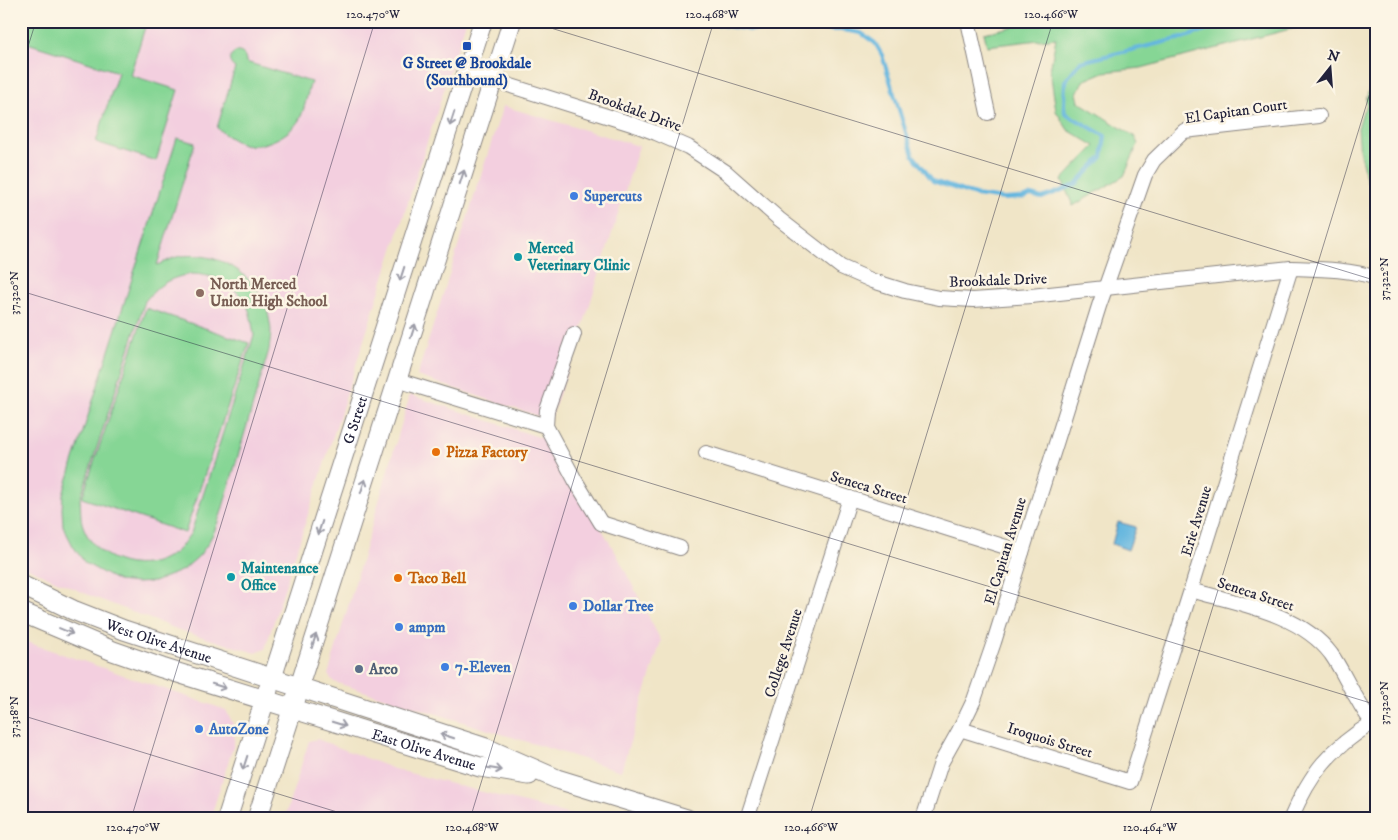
<svg xmlns="http://www.w3.org/2000/svg" width="1398" height="840" font-family="'IM FELL DW Pica',serif">
<rect width="100%" height="100%" fill="#fcf5e5"/>
<filter id="ink" filterUnits="userSpaceOnUse"><feTurbulence type="fractalNoise" baseFrequency=".02" numOctaves="2"/><feDisplacementMap in="SourceGraphic" scale="10" xChannelSelector="R" yChannelSelector="G"/><feConvolveMatrix kernelMatrix="1 2 1 2 8 2 1 2 1" color-interpolation-filters="sRGB"/></filter>
<filter id="wash" filterUnits="userSpaceOnUse"><feTurbulence type="fractalNoise" baseFrequency=".0096" numOctaves="4" result="noise"/><feDisplacementMap in="SourceGraphic" scale="20" xChannelSelector="R" yChannelSelector="G"/><feGaussianBlur stdDeviation="1.12" result="paint"/><feColorMatrix in="noise" values="0 0 0 0 0 0 0 0 0 0 0 0 0 0 0 0 0 1.4 0 .05"/><feComposite in="paint" operator="in"/></filter>
<g filter="url(#wash)">
<rect width="100%" height="100%" fill="#f0e5c7"/>
<g fill="#f3cfdf">
<path d="M 21,21 L 466,21 L 265,649 L 256,653 L 179,630 L 91,596 L 21,565 Z"/>
<path d="M 503,106 L 639,146 L 585,320 L 550,420 L 417,376 Z"/>
<path d="M 410,395 L 548,440 L 616,553 L 661,641 L 621,771 L 334,682 L 328,675 Z"/>
<path d="M 21,640 L 226,710 L 235,728 L 234,744 L 210,819 L 21,819 Z"/>
<path d="M 317,739 L 394,769 L 587,819 L 284,819 L 309,741 Z"/>
</g>
<g fill="#86d695" stroke="#547c68" fill-rule="evenodd">
<path d="M 21,21 L 147,21 L 130,75 L 178,90 L 156,161 L 96,142 L 118,72 L 21,41 Z"/>
<path d="M 1038,21 L 1321,21 L 1141,68 L 1104,72 L 1083,81 L 1077,93 L 1079,102 L 1134,136 L 1138,144 L 1124,176 L 1073,206 L 1062,180 L 1095,146 L 1068,130 L 1056,111 L 1050,70 L 1056,38 L 987,46 L 984,33 Z"/>
<path d="M 1340,21 L 1377,21 L 1377,43 C 1376,40 1376,37 1375,35 C 1369,24 1350,23 1340,21 Z"/>
<path d="M 235,52 C 242,51 246,55 246,62 L 311,82 C 307,93 305,110 299,120 C 290,135 266,147 248,145 C 236,143 225,135 217,128 L 235,68 C 229,64 227,57 235,52 Z"/>
<path d="M 1377,61 L 1377,191 L 1367,181 L 1360,154 L 1358,128 L 1363,111 L 1366,107 L 1367,103 L 1366,100 Z"/>
<path d="M 177,138 L 195,143 L 157,265 C 165,262 173,257 182,256 C 224,251 264,280 270,323 C 272,332 270,341 269,350 L 221,514 L 214,532 L 207,545 L 199,556 L 183,570 L 154,582 L 136,583 L 118,581 L 85,563 L 73,546 L 63,526 L 62,509 L 63,494 ZM 189,274 C 213,274 233,282 246,304 C 251,312 252,325 254,335 L 191,533 C 186,539 182,546 177,551 C 174,554 170,556 167,557 C 137,575 94,559 83,526 C 80,518 81,507 80,499 L 145,301 C 161,283 166,280 189,274 Z"/>
<path d="M 146,308 L 249,343 L 185,533 L 82,498 Z"/>
</g>
<path fill="#64b6df" stroke="#436c8d" d="M 1118,522 L 1136,527 L 1128,550 L 1112,544 Z"/>
<g fill="none" stroke-linecap="round" stroke-linejoin="round">
<path stroke="#64b6df" stroke-width="4" d="M 698,21 L 751,30 L 843,30 L 861,33 L 875,43 L 882,55 L 913,155 L 933,181 L 975,195 L 1004,199 L 1022,198 L 1031,195 L 1042,198 L 1075,185 L 1102,157 L 1105,136 L 1065,113 L 1064,105 L 1065,81 L 1080,62 L 1182,38 L 1237,21"/>
</g>
</g>
<g filter="url(#ink)">
<g fill="none" stroke-linecap="round" stroke-linejoin="round">
<defs>
<g id="minor">
<path d="M 968,21 L 988,113"/>
<path d="M 467,72 L 635,125 L 656,133 L 688,147 L 726,172 L 779,219 L 841,267 L 873,281 L 905,291 L 939,298 L 973,300 L 1031,296 L 1291,268 C 1321,269 1348,269 1377,278"/>
<path d="M 574,334 L 547,410 L 546,426 L 575,480 L 601,523 L 680,548"/>
<path d="M 397,380 L 546,426"/>
<path d="M 706,453 L 1022,552"/>
<path d="M 1191,590 C 1239,604 1300,613 1331,654 C 1341,668 1347,683 1356,697 C 1362,708 1369,719 1377,729"/>
<path d="M 960,729 L 1130,782 L 1191,590 L 1291,268"/>
<path d="M 1291,818 C 1311,772 1329,750 1372,723"/>
<path d="M 747,819 L 850,498"/>
<path d="M 923,819 L 941,763 L 960,729 L 974,700 L 994,642 L 1099,306 L 1145,175 L 1154,160 L 1184,131 L 1319,116"/>
</g>
<g id="tertiary">
<path id="s1" d="M 272,679 L 483,21"/>
<path d="M 299,687 L 512,21"/>
</g>
<g id="secondary">
<path id="s2" d="M 21,585 L 73,610 L 124,630 L 486,748 L 557,779 L 687,819"/>
<path id="s3" d="M 21,612 L 113,651 L 162,668 L 480,767 L 529,775"/>
<path d="M 227,819 L 268,690"/>
<path d="M 257,819 L 296,698"/>
</g>
</defs>
<use href="#minor" stroke="#898481" stroke-width="16"/>
<use href="#tertiary" stroke="#898481" stroke-width="20"/>
<use href="#secondary" stroke="#898481" stroke-width="21"/>
<use href="#minor" stroke="#fff" stroke-width="14"/>
<use href="#tertiary" stroke="#fff" stroke-width="18"/>
<use href="#secondary" stroke="#fff" stroke-width="19"/>
</g>
<defs><path id="oneway-shaft" d="M-6 0H5M1.5-3L5.5 0L1.5 3" fill="none" stroke-width="1.6" stroke-linecap="round" stroke-linejoin="round" transform="scale(1.25)"/></defs>
<g stroke="#9c9ca7">
<use href="#oneway-shaft" transform="translate(452 119) rotate(108)"/>
<use href="#oneway-shaft" transform="translate(462 177) rotate(-72)"/>
<use href="#oneway-shaft" transform="translate(402 274) rotate(108)"/>
<use href="#oneway-shaft" transform="translate(413 331) rotate(-72)"/>
<use href="#oneway-shaft" transform="translate(363 486) rotate(-72)"/>
<use href="#oneway-shaft" transform="translate(320 528) rotate(108)"/>
<use href="#oneway-shaft" transform="translate(66 631) rotate(23)"/>
<use href="#oneway-shaft" transform="translate(314 641) rotate(-72)"/>
<use href="#oneway-shaft" transform="translate(219 686) rotate(17)"/>
<use href="#oneway-shaft" transform="translate(339 724) rotate(17)"/>
<use href="#oneway-shaft" transform="translate(447 736) rotate(-162)"/>
<use href="#oneway-shaft" transform="translate(245 763) rotate(108)"/>
<use href="#oneway-shaft" transform="translate(495 769) rotate(9)"/>
</g>
</g>
<path fill="none" stroke="#22223b" stroke-width="1" stroke-opacity="0.45" d="M 528,21 L 1377,281M 21,69 L 36,21M 21,291 L 1377,705M 21,715 L 360,819M 131,819 L 375,21M 470,819 L 714,21M 809,819 L 1053,21M 1148,819 L 1377,70"/>
<rect fill="#1a4fb4" stroke="#fcf5e5" stroke-width="2" x="462" y="41" width="10" height="10" rx="2.5"/>
<g fill="#3f7fe0" stroke="#fcf5e5" stroke-width="2">
<circle cx="574" cy="196" r="5"/>
<circle cx="573" cy="606" r="5"/>
<circle cx="399" cy="627" r="5"/>
<circle cx="445" cy="667" r="5"/>
<circle cx="199" cy="729" r="5"/>
</g>
<g fill="#0f9aa8" stroke="#fcf5e5" stroke-width="2">
<circle cx="518" cy="257" r="5"/>
<circle cx="231" cy="577" r="5"/>
</g>
<circle fill="#8d6e63" stroke="#fcf5e5" stroke-width="2" cx="200" cy="293" r="5"/>
<g fill="#e8710a" stroke="#fcf5e5" stroke-width="2">
<circle cx="436" cy="452" r="5"/>
<circle cx="398" cy="578" r="5"/>
</g>
<circle fill="#5c6f8a" stroke="#fcf5e5" stroke-width="2" cx="359" cy="669" r="5"/>
<g text-anchor="middle" stroke-width="5" stroke-linejoin="round" paint-order="stroke">
<g font-size="15" font-weight="bold" fill="#164399" stroke="#fcf5e5">
<text x="467" y="68">G Street @ Brookdale<tspan x="467" dy="17">(Southbound)</tspan></text>
</g>
<g font-size="15" fill="#22223b" stroke="#fcf5e5">
<text transform="translate(635 110) rotate(20)" y="5">Brookdale Drive</text>
<text transform="translate(1236 111) rotate(-8)" y="5">El Capitan Court</text>
<text transform="translate(998 280) rotate(-2)" y="5">Brookdale Drive</text>
<text dy="5" stroke="none"><textPath href="#s1" startOffset="272">G Street</textPath></text>
<text transform="translate(869 487) rotate(17)" y="5">Seneca Street</text>
<text transform="translate(1196 521) rotate(-73)" y="5">Erie Avenue</text>
<text transform="translate(1005 551) rotate(-73)" y="5">El Capitan Avenue</text>
<text transform="translate(1256 594) rotate(18)" y="5">Seneca Street</text>
<text dy="5" stroke="none"><textPath href="#s2" startOffset="149">West Olive Avenue</textPath></text>
<text transform="translate(783 653) rotate(-72)" y="5">College Avenue</text>
<text transform="translate(1050 740) rotate(17)" y="5">Iroquois Street</text>
<text dy="5" stroke="none"><textPath href="#s3" startOffset="426">East Olive Avenue</textPath></text>
</g>
<g font-size="15" font-weight="bold" fill="#366cbe" stroke="#fcf5e5" text-anchor="start">
<text x="584" y="201">Supercuts</text>
<text x="583" y="611">Dollar Tree</text>
<text x="409" y="632">ampm</text>
<text x="455" y="672">7-Eleven</text>
<text x="209" y="734">AutoZone</text>
</g>
<g font-size="15" font-weight="bold" fill="#0d838f" stroke="#fcf5e5" text-anchor="start">
<text x="528" y="253">Merced<tspan x="528" dy="17">Veterinary Clinic</tspan></text>
<text x="241" y="573">Maintenance<tspan x="241" dy="17">Office</tspan></text>
</g>
<g font-size="15" font-weight="bold" fill="#785e54" stroke="#fcf5e5" text-anchor="start">
<text x="210" y="289">North Merced<tspan x="210" dy="17">Union High School</tspan></text>
</g>
<g font-size="15" font-weight="bold" fill="#c56008" stroke="#fcf5e5" text-anchor="start">
<text x="446" y="457">Pizza Factory</text>
<text x="408" y="583">Taco Bell</text>
</g>
<g font-size="15" font-weight="bold" fill="#4e5e75" stroke="#fcf5e5" text-anchor="start">
<text x="369" y="674">Arco</text>
</g>
</g>
<rect width="1398" height="840" fill="none" stroke="#fcf5e5" stroke-width="55"/>
<g transform="translate(1330 68) rotate(17)" stroke="#fcf5e5" stroke-width="4" paint-order="stroke">
<path d="M0-4L9 19L0 12L-9 19Z" fill="#22223b"/>
<text y="-8" font-size="14" font-weight="bold" text-anchor="middle" fill="#22223b">N</text>
</g>
<rect x="28" y="28" width="1342" height="784" fill="none" stroke="#22223b" stroke-width="2"/>
<g font-size="12" text-anchor="middle" fill="#22223b">
<text x="373" y="18">120.470°W</text>
<text x="712" y="18">120.468°W</text>
<text x="1051" y="18">120.466°W</text>
<text transform="translate(1384 279) rotate(-90)" y="4">37.322°N</text>
<text transform="translate(14 293) rotate(-90)" y="4">37.320°N</text>
<text transform="translate(1384 703) rotate(-90)" y="4">37.320°N</text>
<text transform="translate(14 717) rotate(-90)" y="4">37.318°N</text>
<text x="133" y="831">120.470°W</text>
<text x="472" y="831">120.468°W</text>
<text x="811" y="831">120.466°W</text>
<text x="1150" y="831">120.464°W</text>
</g>
</svg>
